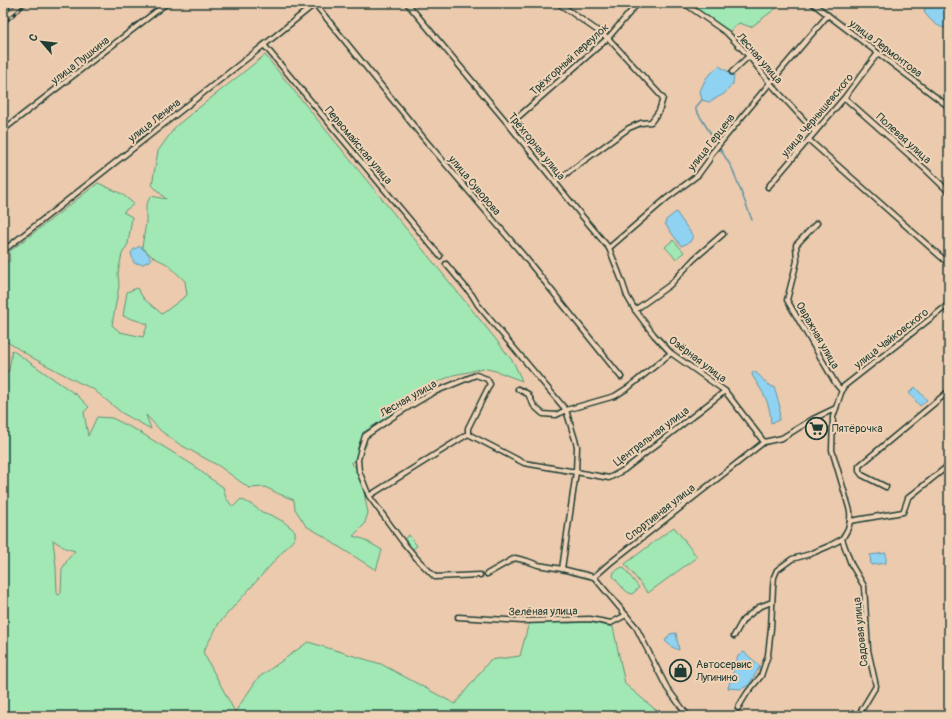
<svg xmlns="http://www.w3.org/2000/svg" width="952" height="719" font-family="Pangolin,sans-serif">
<rect width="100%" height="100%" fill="#eccaad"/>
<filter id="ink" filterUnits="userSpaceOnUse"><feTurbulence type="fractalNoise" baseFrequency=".025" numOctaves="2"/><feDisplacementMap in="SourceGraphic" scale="8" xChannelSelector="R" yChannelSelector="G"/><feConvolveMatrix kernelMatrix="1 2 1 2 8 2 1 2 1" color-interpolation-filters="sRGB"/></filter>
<g filter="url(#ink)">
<g fill="#a1e8b5" stroke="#609274" fill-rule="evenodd">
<path d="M 688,3 L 783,3 L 751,27 L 739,23 L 729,32 Z"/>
<path d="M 265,55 L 494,337 L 514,363 L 522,381 L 496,371 L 482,368 L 469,372 L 453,375 L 423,389 L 403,407 L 362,433 L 367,443 L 360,458 L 351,463 L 358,470 L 361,478 L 368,513 L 364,525 L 353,536 L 363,539 L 382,550 L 376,570 L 336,545 L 322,535 L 306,526 L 295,509 L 294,500 L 279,494 L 265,487 L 249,488 L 219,466 L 179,444 L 161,431 L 146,415 L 151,429 L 122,413 L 93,389 L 78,382 L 33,358 L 9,343 L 3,338 L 3,262 L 10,261 L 9,252 L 98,183 L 122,194 L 134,204 L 123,212 L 132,217 L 128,244 L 122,254 L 118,273 L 119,286 L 112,325 L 120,332 L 143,337 L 148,324 L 123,316 L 127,292 L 137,288 L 144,299 L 162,314 L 187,295 L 185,281 L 167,264 L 153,257 L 142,247 L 146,223 L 146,205 L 151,196 L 166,199 L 152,185 L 158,151 L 176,126 Z"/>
<path d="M 673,240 L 684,252 L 676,259 L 665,247 Z"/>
<path d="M 12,350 L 78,396 L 89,407 L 84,412 L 88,436 L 97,417 L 112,418 L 138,431 L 193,465 L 208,477 L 223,487 L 226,498 L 233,507 L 241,499 L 252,505 L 262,512 L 273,516 L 284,522 L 295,531 L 295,538 L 219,623 L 203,652 L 235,712 L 258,678 L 308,642 L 381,664 L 455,704 L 490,660 L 520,656 L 528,626 L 535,620 L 550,622 L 569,623 L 589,622 L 613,627 L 625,684 L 663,716 L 3,716 L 3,374 L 9,371 ZM 53,540 L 65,548 L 75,551 L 68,559 L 62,569 L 61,593 L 59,595 L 57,594 L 56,567 Z"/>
<path d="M 674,527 L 697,557 L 648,593 L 625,564 Z"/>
<path d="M 409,535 L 417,546 L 412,550 L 404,539 Z"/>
<path d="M 622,567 L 624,568 L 637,585 L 639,588 L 632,594 C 624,592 618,582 613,576 L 614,572 Z"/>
</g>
<g fill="#90d2f1" stroke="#6396a5">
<path d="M 927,3 L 949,3 L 949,28 C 938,29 930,20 924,12 Z"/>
<path d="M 719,66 L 734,75 L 733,84 L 724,94 L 709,102 L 702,100 L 700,91 L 706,78 Z"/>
<path d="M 676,212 L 693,236 L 690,242 L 681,246 L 665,224 L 666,220 Z"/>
<path d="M 140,246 L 149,255 L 151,260 L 143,264 L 134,263 L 131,253 L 134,249 Z"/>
<path d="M 753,371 C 762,375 764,385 774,387 L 780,407 L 779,420 L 771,423 C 770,401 763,393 752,375 Z"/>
<path d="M 915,387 L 927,400 L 920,406 L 909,393 Z"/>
<path d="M 886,553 L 886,563 L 871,565 L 870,555 Z"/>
<path d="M 676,633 L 679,650 L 672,647 L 665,641 L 670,634 Z"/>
<path d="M 744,652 L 760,666 L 749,685 L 741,689 L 728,688 L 738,656 Z"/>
</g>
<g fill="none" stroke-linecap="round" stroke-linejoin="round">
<path stroke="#6396a5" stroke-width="1.5" d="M 702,100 L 696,107 L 696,110 L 732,168 L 752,220"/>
<defs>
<g id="minor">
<path d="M 407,3 L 509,125 L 582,216 L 609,248 L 622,281 L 627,296 L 635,310 L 654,335 L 671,353 L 725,391 L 764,442"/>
<path d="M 684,3 L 727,33 L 749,56 L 770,83 L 815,132"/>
<path d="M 812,3 L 949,107"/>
<path d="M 315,4 L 426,141 L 524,256 L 621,377"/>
<path d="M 264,45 L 440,256"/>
<path d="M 732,72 L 749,56"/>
<path d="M 846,99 L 925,169 L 949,192"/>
<path d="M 509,125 L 608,38 L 638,3"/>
<path d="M 3,130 L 167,3"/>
<path d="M 809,140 L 949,264"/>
<path d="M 555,182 L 629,128 L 641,123 L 651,122 L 659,111 L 663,98 L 608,38 L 558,3"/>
<path d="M 768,187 L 845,97 L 878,53"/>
<path d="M 817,223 L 796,245 L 797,261 L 787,300 L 836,384 L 842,391"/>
<path d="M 609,248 L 667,198 L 698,175 L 709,160 L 711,154 L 770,83 L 828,15"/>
<path d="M 3,251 L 264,45 L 316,3"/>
<path d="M 446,264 L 472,295 L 478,305 L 566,410 L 577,446 L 576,472 L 562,569"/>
<path d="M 635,310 L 670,285 L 694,259 L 723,234"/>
<path d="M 518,389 L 528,394 L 534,406 L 543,414 L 556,415 L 566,410 L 615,396 L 629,387 L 671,353"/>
<path d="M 468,434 L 468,428 L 490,384 L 487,379 L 476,375 L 432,393 L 397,414 L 365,436 L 361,448 L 358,460 L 359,471 L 369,496 L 402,541 L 418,560 L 435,577 L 480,575"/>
<path d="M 886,487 L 862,475 L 859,471 L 859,466 L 949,391"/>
<path d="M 369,496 L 468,434 L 524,463 L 576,472 L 609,478 L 624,470 L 725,391"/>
<path d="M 850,521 L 903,512 L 905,507 L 908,498 L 949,465"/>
<path d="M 487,574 L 515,558 L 527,561 L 538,565 L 562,569 L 594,577 L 610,563 L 764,442 L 782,438 L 813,419 L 836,408"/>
<path d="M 594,577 L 636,627 L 667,688 L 688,716"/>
<path d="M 458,617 L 522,621 L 590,619 L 611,623 L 626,615"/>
<path d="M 734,636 L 743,620 L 759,607 L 772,602"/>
<path d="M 738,708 L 747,693 L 761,676 L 768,655 L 771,628 L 773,587 L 774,577 L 777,570 L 792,559 L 810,554 L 829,546 L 842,539"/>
<path d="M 858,716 L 876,686 L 868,650 L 864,586 L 851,564 L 842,539 C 849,528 851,524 850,511 L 832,450 L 833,417 L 843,387 L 949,304"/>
</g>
</defs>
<use href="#minor" stroke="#1f3d34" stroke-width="7"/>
<use href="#minor" stroke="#f0d3b7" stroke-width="4"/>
<defs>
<g id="rail">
<path d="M 3,14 L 16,3"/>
<path d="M 3,24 L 27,3"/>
</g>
</defs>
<use href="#rail" stroke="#1f3d34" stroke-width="3"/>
<use href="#rail" stroke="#f0d3b7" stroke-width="1.5" stroke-dasharray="4.5" stroke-linecap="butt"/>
</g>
</g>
<defs>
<symbol id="supermarket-ring" viewBox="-11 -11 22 22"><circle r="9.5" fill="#f0d3b7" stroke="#1f3d34" stroke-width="1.5"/><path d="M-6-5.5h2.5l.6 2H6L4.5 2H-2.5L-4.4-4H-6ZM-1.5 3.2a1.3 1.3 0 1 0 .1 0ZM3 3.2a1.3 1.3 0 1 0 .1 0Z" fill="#1f3d34"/></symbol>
<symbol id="shop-ring" viewBox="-11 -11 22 22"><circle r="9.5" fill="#f0d3b7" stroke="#1f3d34" stroke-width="1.5"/><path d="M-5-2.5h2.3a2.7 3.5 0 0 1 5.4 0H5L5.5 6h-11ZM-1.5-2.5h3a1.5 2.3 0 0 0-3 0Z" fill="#1f3d34"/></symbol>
</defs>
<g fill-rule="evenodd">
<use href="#supermarket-ring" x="804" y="416" width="25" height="25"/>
<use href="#shop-ring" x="668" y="658" width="25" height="25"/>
</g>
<g text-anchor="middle" stroke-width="4" stroke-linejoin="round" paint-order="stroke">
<g font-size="11" fill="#1f3d34" stroke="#f0d3b7">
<text transform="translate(886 48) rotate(37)" y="4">улица Лермонтова</text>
<text transform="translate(760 58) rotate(49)" y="4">Лесная улица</text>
<text transform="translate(569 59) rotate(-42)" y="4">Трёхгорный переулок</text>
<text transform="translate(80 60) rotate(-38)" y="4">улица Пушкина</text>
<text transform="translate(817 115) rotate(-50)" y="4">улица Чернышевского</text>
<text transform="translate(154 120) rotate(-38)" y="4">улица Ленина</text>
<text transform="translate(904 138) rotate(42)" y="4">Полевая улица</text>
<text transform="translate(711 142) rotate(-52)" y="4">улица Герцена</text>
<text transform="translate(359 145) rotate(50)" y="4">Первомайская улица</text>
<text transform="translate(537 146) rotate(51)" y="4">Трёхгорная улица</text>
<text transform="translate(475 185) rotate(50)" y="4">улица Суворова</text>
<text transform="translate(818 335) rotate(60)" y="4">Овражная улица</text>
<text transform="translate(891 338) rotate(-38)" y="4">улица Чайковского</text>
<text transform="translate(698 359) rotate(37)" y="4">Озёрная улица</text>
<text transform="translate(408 398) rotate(-30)" y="4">Лесная улица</text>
<text transform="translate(651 436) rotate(-37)" y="4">Центральная улица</text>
<text transform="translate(660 512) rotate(-38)" y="4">Спортивная улица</text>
<text transform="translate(543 611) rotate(-1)" y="4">Зелёная улица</text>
<text transform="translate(860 632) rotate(-96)" y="4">Садовая улица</text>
</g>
<g font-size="11" fill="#1f3d34" stroke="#f0d3b7" text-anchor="start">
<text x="832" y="432">Пятёрочка</text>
<text x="696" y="668">Автосервис<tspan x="696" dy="13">Лугинино</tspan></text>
</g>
</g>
<rect width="952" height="719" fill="none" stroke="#f0d3b7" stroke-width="16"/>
<rect x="8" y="8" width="936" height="703" fill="none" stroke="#1f3d34" stroke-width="1.5" filter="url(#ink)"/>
<g transform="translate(42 42) rotate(298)" stroke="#f0d3b7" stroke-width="3" paint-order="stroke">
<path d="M0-3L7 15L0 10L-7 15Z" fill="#1f3d34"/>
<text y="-6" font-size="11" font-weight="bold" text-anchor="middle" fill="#1f3d34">С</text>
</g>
</svg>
